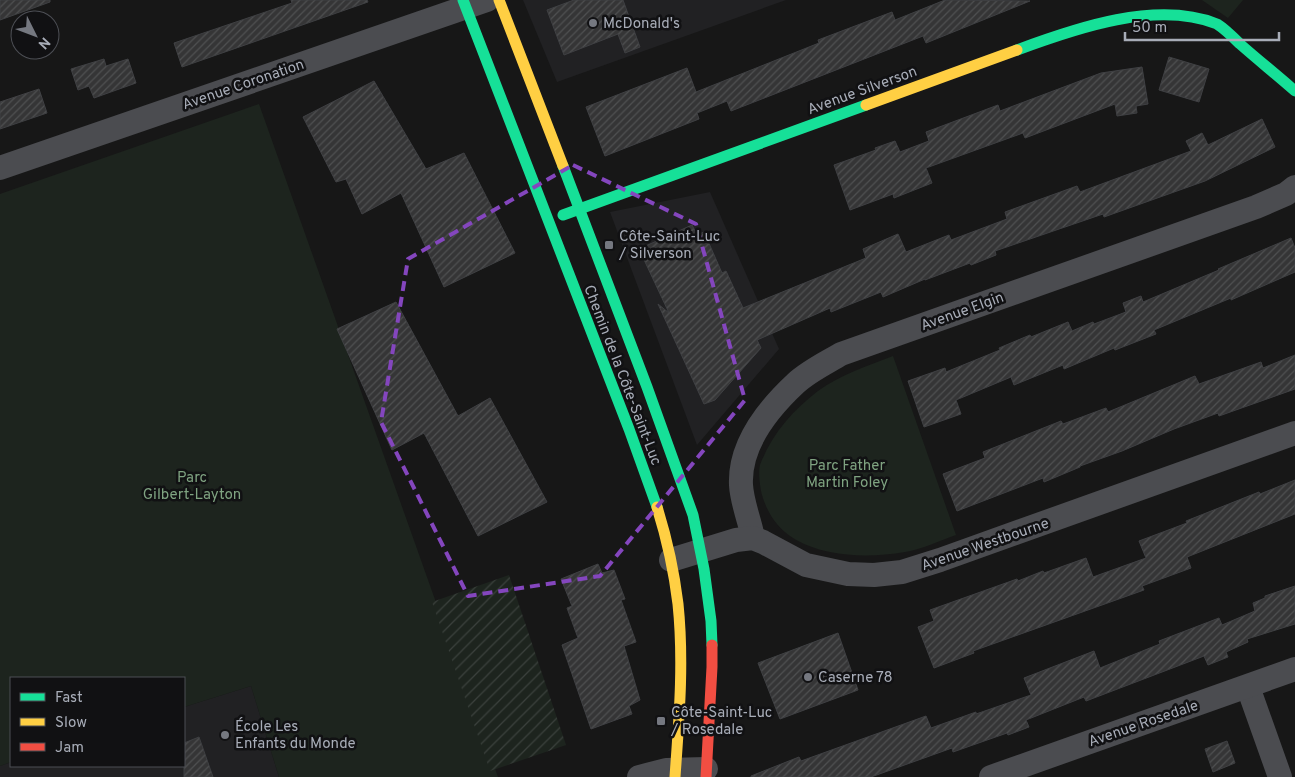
<svg xmlns="http://www.w3.org/2000/svg" width="1295" height="777" font-family="Overpass,sans-serif">
<defs>
<pattern id="garden-furrows" width="10" height="10" patternUnits="userSpaceOnUse" patternTransform="scale(1.25)"><rect width="10" height="10" fill="#1d241e"/><path d="M-1 1l2-2M0 10L10 0M9 11l2-2" fill="none" stroke="#3b413d"/></pattern>
<pattern id="building-hatch" width="6" height="6" patternUnits="userSpaceOnUse" patternTransform="scale(1.25)"><rect width="6" height="6" fill="#353536"/><path d="M-1 1l2-2M0 6l6-6M5 7l2-2" fill="none" stroke="#4f5051"/></pattern>
</defs>
<rect width="100%" height="100%" fill="#171717"/>
<g fill="#212123">
<path d="M 523,0 L 786,0 L 557,82 Z"/>
<path d="M 710,192 L 779,349 L 697,445 L 610,212 Z"/>
<path d="M 251,686 L 279,777 L 0,777 L 0,766 L 11,762 L 11,766 L 184,766 L 184,707 Z"/>
</g>
<g fill="#1d241e">
<path d="M 1202,0 L 1243,0 L 1228,18 Z"/>
<path d="M 259,104 L 498,777 L 279,777 L 251,686 L 184,707 L 184,678 L 11,678 L 11,762 L 0,766 L 0,194 Z"/>
<path d="M 893,356 L 956,535 C 939,541 922,549 905,552 C 881,556 854,557 830,552 C 796,545 772,529 762,495 C 760,487 758,473 760,465 C 771,435 793,410 818,391 C 840,375 867,366 893,356 Z"/>
</g>
<path fill="url(#garden-furrows)" d="M 509,575 L 566,745 L 490,771 L 432,602 Z"/>
<g fill="url(#building-hatch)" stroke="#3f4043">
<path d="M 0,0 L 50,0 L 50,2 L 0,20 Z"/>
<path d="M 291,0 L 367,0 L 368,2 L 182,67 L 174,43 L 292,3 Z"/>
<path d="M 574,0 L 623,0 L 640,47 L 625,53 L 618,34 L 564,55 L 547,10 Z"/>
<path d="M 945,0 L 1030,1 L 926,43 L 923,36 L 731,111 L 727,101 L 697,113 L 699,119 L 605,156 L 586,107 L 687,68 L 696,92 L 819,43 L 818,40 L 892,12 L 895,20 Z"/>
<path d="M 1169,57 L 1209,69 L 1199,102 L 1159,90 Z"/>
<path d="M 104,59 L 106,66 L 128,59 L 136,83 L 94,98 L 89,86 L 78,90 L 71,69 Z"/>
<path d="M 1142,67 L 1148,104 L 1136,106 L 1137,113 L 1117,116 L 1115,104 L 1025,138 L 1023,133 L 926,168 L 932,183 L 894,198 L 893,194 L 850,210 L 834,165 L 876,150 L 875,148 L 895,141 L 900,152 L 929,141 L 926,132 L 998,105 L 1000,111 L 1101,73 Z"/>
<path d="M 374,81 L 426,169 L 464,153 L 515,253 L 444,287 L 401,193 L 362,214 L 346,179 L 336,182 L 303,117 Z"/>
<path d="M 39,89 L 47,113 L 0,129 L 0,102 Z"/>
<path d="M 1262,119 L 1275,147 L 1205,181 L 1104,217 L 1103,214 L 995,251 L 996,255 L 971,265 L 970,263 L 925,280 L 925,279 L 883,297 L 881,292 L 831,312 L 830,308 L 757,340 L 761,348 L 715,400 L 704,404 L 658,304 L 669,313 L 639,249 L 692,225 L 697,235 L 704,232 L 722,273 L 726,271 L 743,308 L 866,258 L 863,249 L 898,234 L 906,252 L 949,235 L 951,240 L 1007,219 L 1005,212 L 1077,186 L 1080,192 L 1191,151 L 1186,141 L 1202,133 L 1208,145 Z"/>
<path d="M 1291,238 L 1295,248 L 1295,272 L 1231,300 L 1231,298 L 1154,330 L 1156,334 L 1115,350 L 1114,348 L 1064,369 L 1063,365 L 1014,385 L 1011,377 L 956,400 L 961,414 L 924,427 L 908,381 L 945,368 L 946,372 L 1000,350 L 999,348 L 1030,335 L 1031,337 L 1068,322 L 1072,331 L 1093,322 L 1094,324 L 1126,312 L 1123,303 L 1141,296 L 1143,302 L 1219,270 L 1218,269 Z"/>
<path d="M 396,302 L 458,416 L 490,398 L 547,502 L 478,536 L 424,433 L 392,450 L 337,329 Z"/>
<path d="M 1295,355 L 1295,389 L 1219,416 L 1218,413 L 1174,429 L 1122,451 L 1080,466 L 1080,467 L 1044,482 L 1043,478 L 957,511 L 943,474 L 985,458 L 983,452 L 1061,421 L 1063,424 L 1106,408 L 1108,412 L 1195,376 L 1199,384 L 1261,362 L 1263,368 Z"/>
<path d="M 1295,480 L 1295,514 L 1187,557 L 1191,568 L 1142,586 L 1144,590 L 973,651 L 974,653 L 934,668 L 918,627 L 934,621 L 930,610 L 1017,579 L 1018,581 L 1043,571 L 1044,573 L 1086,558 L 1093,577 L 1146,558 L 1139,541 L 1187,523 L 1186,521 L 1259,492 L 1260,494 Z"/>
<path d="M 598,564 L 602,573 L 614,570 L 625,599 L 621,600 L 636,642 L 624,646 L 640,700 L 629,706 L 632,714 L 591,729 L 562,645 L 578,638 L 567,608 L 572,606 L 561,579 Z"/>
<path d="M 1295,586 L 1295,624 L 1247,639 L 1248,642 L 1226,652 L 1228,657 L 1208,665 L 1204,656 L 1086,701 L 1084,697 L 1026,720 L 1029,727 L 1008,735 L 1007,733 L 953,752 L 952,748 L 871,777 L 751,777 L 751,776 L 799,757 L 801,761 L 926,716 L 931,728 L 976,712 L 976,714 L 1031,695 L 1024,678 L 1094,651 L 1100,668 L 1160,644 L 1159,641 L 1219,618 L 1222,625 L 1255,611 L 1253,603 L 1265,598 L 1265,596 Z"/>
<path d="M 838,633 L 858,690 L 780,719 L 758,663 Z"/>
<path d="M 199,737 L 213,777 L 184,777 L 184,743 Z"/>
<path d="M 1227,741 L 1235,763 L 1213,772 L 1205,749 Z"/>
</g>
<g fill="none" stroke-linecap="round" stroke-linejoin="round">
<g stroke="#4b4c50" stroke-width="24">
<path d="M 0,168 L 487,0"/>
<path d="M 753,538 C 750,521 742,503 741,485 C 739,445 768,409 796,383 C 809,371 826,363 841,354 L 1256,207 L 1286,194 L 1295,187"/>
<path d="M 671,560 L 736,540 L 753,538 L 763,542 L 806,565 L 848,574 L 874,575 L 902,572 L 940,560 L 1295,433"/>
<path d="M 1248,687 L 1280,777"/>
<path d="M 639,777 L 666,770 L 706,769"/>
<path d="M 991,777 L 1295,669"/>
</g>
<g stroke="#16e098" stroke-width="11">
<path d="M 463,0 L 629,429 L 657,507"/>
<path d="M 1017,50 C 1076,28 1157,0 1217,24 C 1225,29 1233,37 1240,44 C 1258,60 1277,75 1295,91"/>
<path d="M 563,166 L 647,387 L 693,515 L 704,569 L 711,621 L 712,645"/>
<path d="M 563,215 L 866,105"/>
</g>
<g stroke="#ffcf43" stroke-width="11">
<path d="M 499,0 L 563,166"/>
<path d="M 866,105 L 1017,50"/>
<path d="M 657,507 C 667,539 674,571 678,604 C 684,662 679,720 675,777"/>
</g>
<path stroke="#f24e42" stroke-width="11" d="M 706,777 L 712,667 L 712,645"/>
</g>
<path fill="none" stroke="#8446be" stroke-width="4" stroke-dasharray="10 6" stroke-linejoin="round" d="M 573,165 L 696,224 L 745,400 L 600,576 L 468,596 L 381,422 L 408,259 Z"/>
<g fill="#757880" stroke="#111113" stroke-width="2">
<circle cx="593" cy="23" r="5"/>
<rect x="604" y="240" width="10" height="10" rx="2.5"/>
<circle cx="808" cy="677" r="5"/>
<rect x="656" y="716" width="10" height="10" rx="2.5"/>
<circle cx="225" cy="735" r="5"/>
</g>
<g text-anchor="middle" stroke-width="5" stroke-linejoin="round" paint-order="stroke">
<g font-size="15" fill="#a8adb8" stroke="#111113" text-anchor="start">
<text x="603" y="28">McDonald's</text>
<text x="619" y="241">Côte-Saint-Luc<tspan x="619" dy="17">/ Silverson</tspan></text>
<text x="818" y="682">Caserne 78</text>
<text x="671" y="717">Côte-Saint-Luc<tspan x="671" dy="17">/ Rosedale</tspan></text>
<text x="235" y="731">École Les<tspan x="235" dy="17">Enfants du Monde</tspan></text>
</g>
<g font-size="15" fill="#a8adb8" stroke="#111113">
<text transform="translate(243 84) rotate(-19)" y="5">Avenue Coronation</text>
<text transform="translate(862 90) rotate(-20)" y="5">Avenue Silverson</text>
<text transform="translate(962 311) rotate(-20)" y="5">Avenue Elgin</text>
<text transform="translate(623 375) rotate(69)" y="5">Chemin de la Côte-Saint-Luc</text>
<text transform="translate(985 544) rotate(-19)" y="5">Avenue Westbourne</text>
<text transform="translate(1143 723) rotate(-19)" y="5">Avenue Rosedale</text>
</g>
<g font-size="15" fill="#7fa381" stroke="#111113">
<text x="847" y="470">Parc Father<tspan x="847" dy="17">Martin Foley</tspan></text>
<text x="192" y="482">Parc<tspan x="192" dy="17">Gilbert-Layton</tspan></text>
</g>
</g>
<rect x="10" y="677" width="175" height="90" fill="#111113" stroke="#4d4f55"/>
<rect x="20" y="693" width="25" height="8" fill="#16e098" stroke="#4d4f55"/>
<text x="55" y="702" font-size="15" fill="#a8adb8">Fast</text>
<rect x="20" y="718" width="25" height="8" fill="#ffcf43" stroke="#4d4f55"/>
<text x="55" y="727" font-size="15" fill="#a8adb8">Slow</text>
<rect x="20" y="743" width="25" height="8" fill="#f24e42" stroke="#4d4f55"/>
<text x="55" y="752" font-size="15" fill="#a8adb8">Jam</text>
<g transform="translate(35 35) rotate(132)"><circle r="24" fill="#111113" stroke="#4d4f55"/>
<path d="M0-4L9 19L0 12L-9 19Z" fill="#757880"/>
<text y="-8" font-size="14" font-weight="bold" text-anchor="middle" fill="#a8adb8">N</text>
</g>
<path d="M1125 32v8h154v-8" fill="none" stroke="#a8adb8" stroke-width="2.5"/>
<text x="1132" y="32" font-size="15" fill="#a8adb8" stroke="#111113" stroke-width="4" paint-order="stroke">50 m</text>
</svg>
